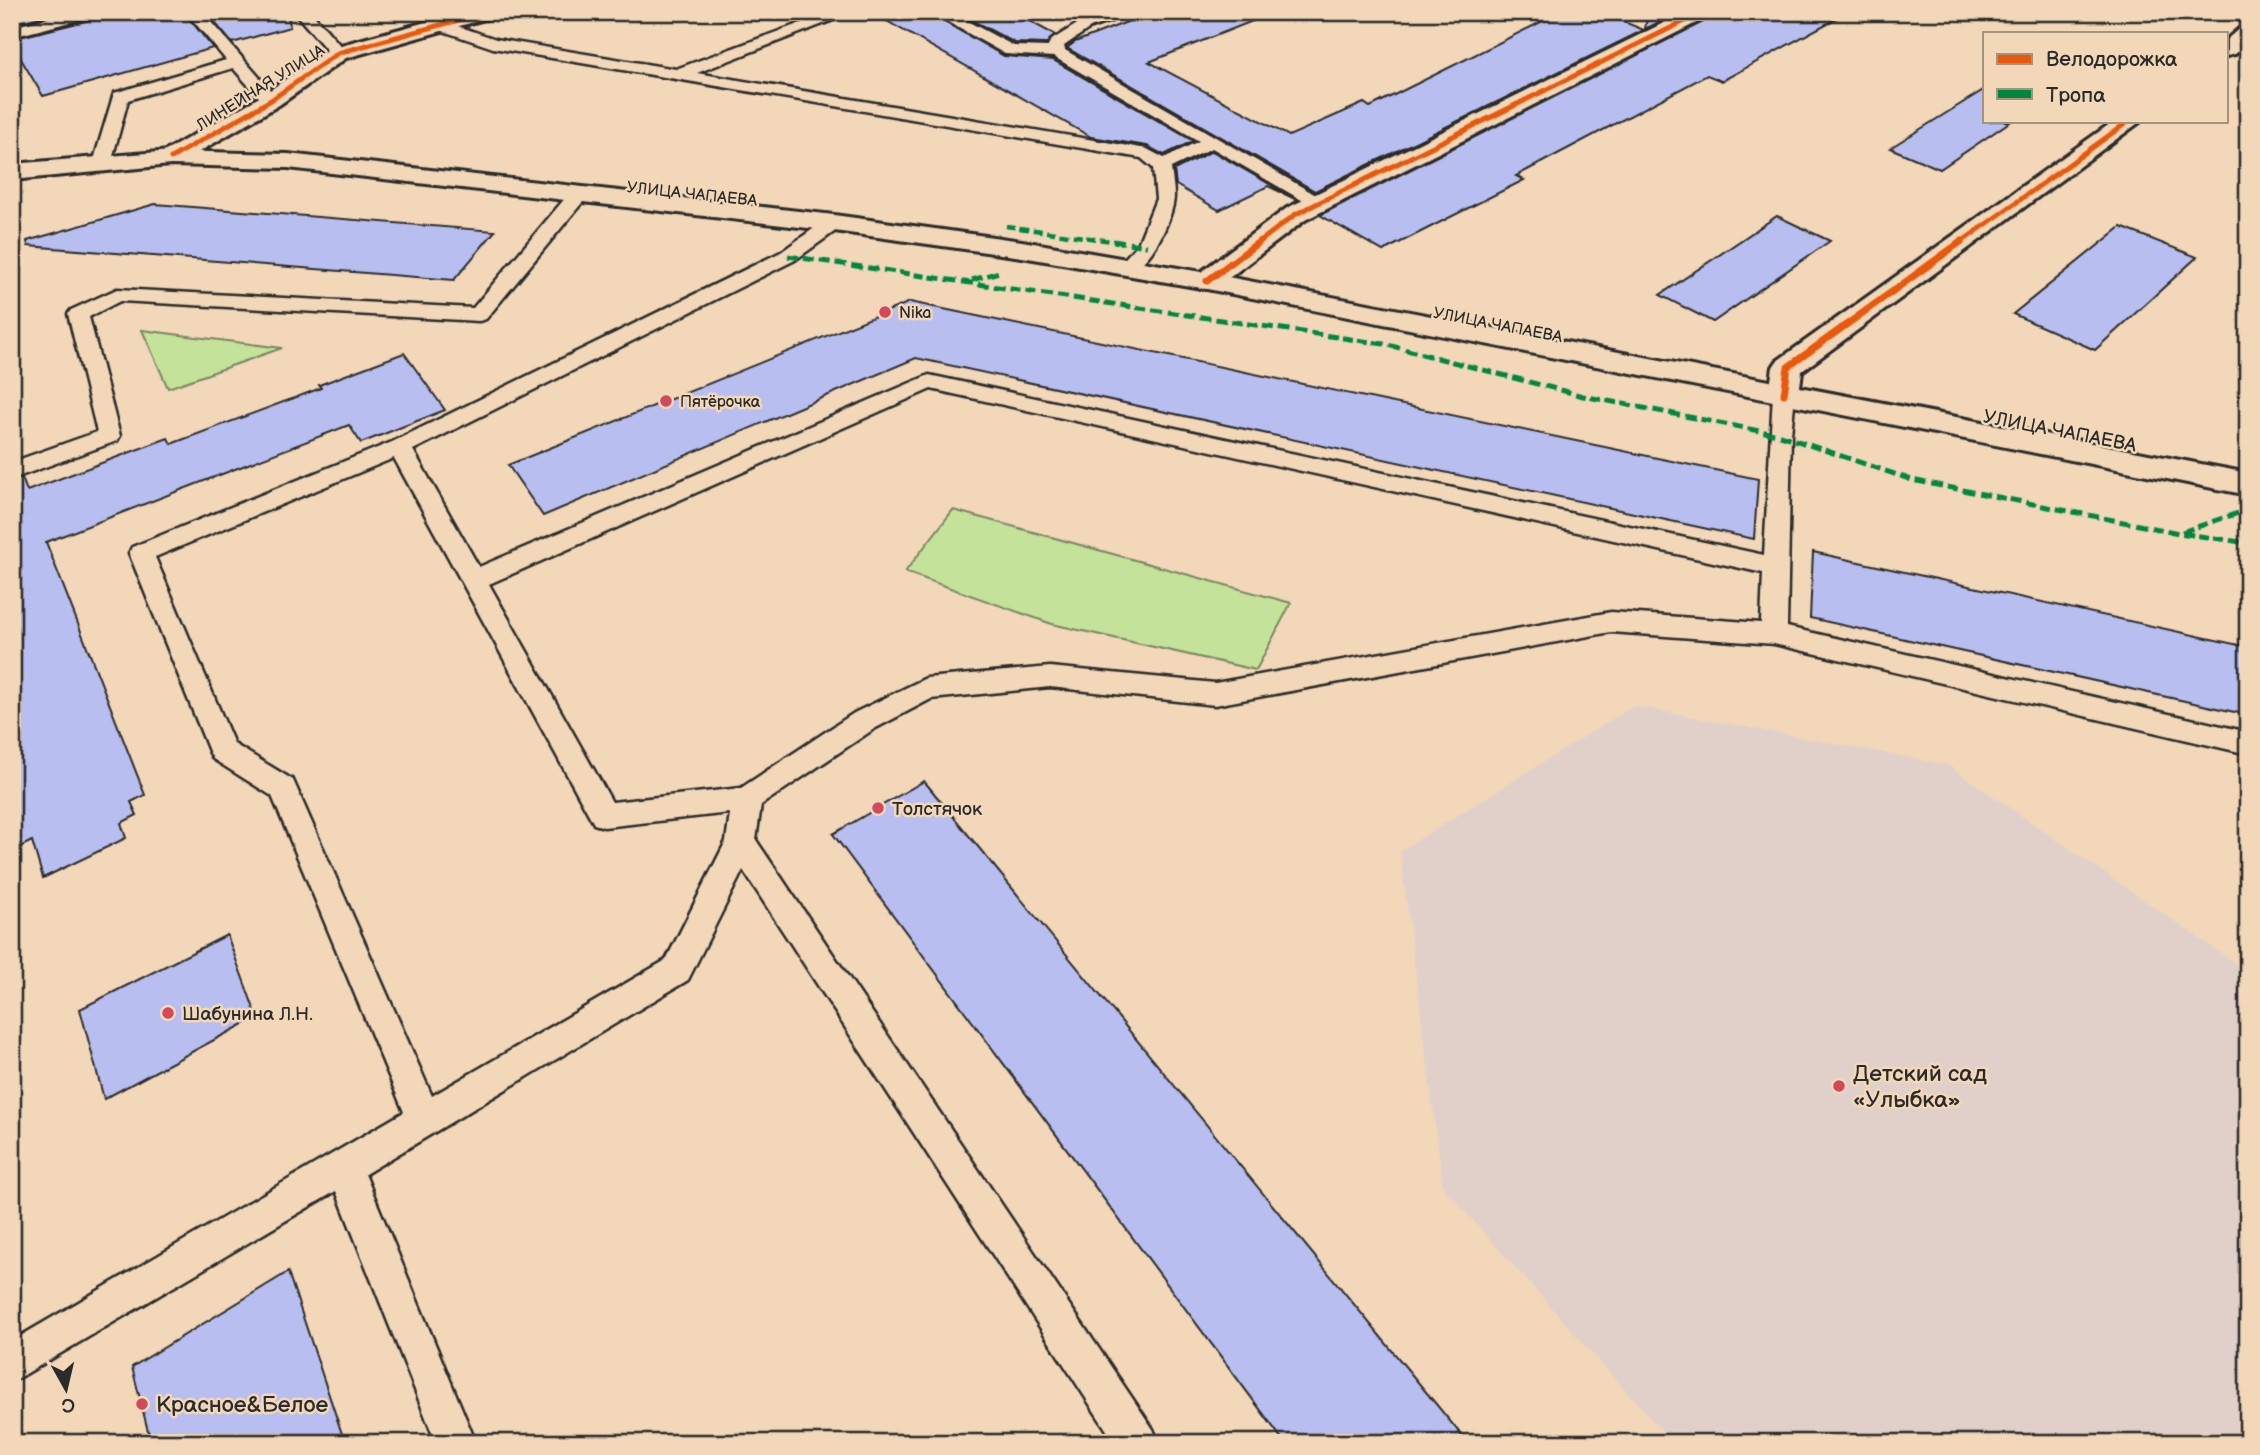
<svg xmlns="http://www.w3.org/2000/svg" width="2260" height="1455" font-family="'Balsamiq Sans',sans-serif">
<rect width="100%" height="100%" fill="#f2d7b9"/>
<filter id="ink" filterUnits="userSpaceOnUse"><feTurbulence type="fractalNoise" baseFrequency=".0143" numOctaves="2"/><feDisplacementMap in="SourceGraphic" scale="14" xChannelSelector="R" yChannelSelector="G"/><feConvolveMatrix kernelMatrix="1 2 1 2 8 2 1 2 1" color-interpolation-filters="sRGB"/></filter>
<g filter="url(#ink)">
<path fill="#e1d0ca" d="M 1634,706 L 1948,765 L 2248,972 L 2248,1443 L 1673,1443 L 1443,1187 L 1400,851 Z"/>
<g fill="#c4e299" stroke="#788662" stroke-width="2">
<path d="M 142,330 L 282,348 L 168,388 Z"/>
<path d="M 953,510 L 1291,603 L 1256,670 L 1052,624 L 905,572 Z"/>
</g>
<g fill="#b8bff0" stroke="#2b2b2b" stroke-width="2">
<path d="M 12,12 L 60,12 L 12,24 Z"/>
<path d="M 103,12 L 184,12 L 213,48 L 43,96 L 12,44 L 12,39 L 98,18 Z"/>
<path d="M 206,12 L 288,12 L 290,27 L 232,43 Z"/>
<path d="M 871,12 L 927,12 L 1004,56 L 1053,60 L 1193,141 L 1164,155 L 1147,146 L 1091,137 Z"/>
<path d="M 956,12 L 1013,12 L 1055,35 L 1046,44 L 1015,43 Z"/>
<path d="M 1153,12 L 1267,12 L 1268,15 L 1149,62 L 1289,136 L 1364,103 L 1370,107 L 1561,12 L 1600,12 L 1644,30 L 1315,191 L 1067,48 L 1075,42 Z"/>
<path d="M 1648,12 L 1680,12 L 1645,29 Z"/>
<path d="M 1715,12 L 1848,12 L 1722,81 L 1707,75 L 1516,176 L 1524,180 L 1383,251 L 1320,215 L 1711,18 Z"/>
<path d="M 1985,89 L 1985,121 L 2011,121 L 1940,169 L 1890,148 Z"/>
<path d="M 1212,151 L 1297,200 L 1268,186 L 1219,210 L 1176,185 L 1174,170 Z"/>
<path d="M 155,204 L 495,231 L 454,280 L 28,246 L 27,241 Z"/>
<path d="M 1777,216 L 1830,241 L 1713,322 L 1660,295 Z"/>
<path d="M 2121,227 L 2197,257 L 2095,350 L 2013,314 Z"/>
<path d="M 910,302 L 1758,479 L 1754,539 L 916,358 L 543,516 L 508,465 Z"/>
<path d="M 404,353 L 445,410 L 361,443 L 349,425 L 46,542 L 145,795 L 131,802 L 137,815 L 121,823 L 126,838 L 43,878 L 32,841 L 12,851 L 12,481 L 22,478 L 27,491 L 168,438 L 171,444 L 321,388 L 319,385 Z"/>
<path d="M 1813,552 L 2248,647 L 2248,715 L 1810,618 Z"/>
<path d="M 924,781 L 1468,1443 L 1285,1443 L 833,834 Z"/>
<path d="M 227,935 L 257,1017 L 104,1099 L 80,1009 Z"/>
<path d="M 288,1272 L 345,1443 L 151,1443 L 132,1367 Z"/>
</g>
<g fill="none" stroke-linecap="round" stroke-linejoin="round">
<defs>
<g id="service">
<path d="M 72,12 L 100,12 L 97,15 L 12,37 L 12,27 Z"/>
<path d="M 186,12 L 202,12 L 279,100 L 271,105 L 265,104 L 233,68 L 128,100 L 111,163 L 108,167 L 96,167 L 93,163 L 114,93 L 226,60 Z"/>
<path d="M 294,12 L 311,12 L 344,50 L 346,53 L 344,56 L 332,56 Z"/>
<path d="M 831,12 L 854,12 L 697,73 L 1147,149 L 1164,158 L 1199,141 L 1054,57 L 1005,54 L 930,12 L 950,12 L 1014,46 L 1048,47 L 1050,41 L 1087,18 L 1095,23 L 1093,26 L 1064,46 L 1065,50 L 1328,202 L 1319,208 L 1312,206 L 1212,148 L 1171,168 C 1172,178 1174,187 1174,196 C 1174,218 1146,278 1120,271 L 1117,267 L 1138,244 L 1156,199 L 1153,168 L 1141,158 L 493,48 L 434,28 L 432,25 L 440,20 L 496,39 L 676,69 Z"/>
<path d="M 579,188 L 586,190 L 588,194 L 586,198 L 486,319 L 479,321 L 120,301 L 89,317 L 120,436 L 117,441 L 12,479 L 12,462 L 97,432 L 68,314 L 71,310 L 117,289 L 473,308 L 572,190 Z"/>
<path d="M 834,217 L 841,219 L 844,223 L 841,227 L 795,260 L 413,450 L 479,567 L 929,375 L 1764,555 L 1773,394 L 1776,389 L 1792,389 L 1795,394 L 1791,435 L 1787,627 L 2248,732 L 2248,754 L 1774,644 L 1611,632 L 1215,705 L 1050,687 L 931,699 L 874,729 L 761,805 L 756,840 L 1153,1429 L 1159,1443 L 1115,1443 L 743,870 L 688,980 L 365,1174 L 476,1443 L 436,1443 L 336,1191 L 12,1382 L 12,1341 L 404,1112 L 272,796 L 213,759 L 209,751 L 129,553 L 132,547 L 392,442 L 781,252 L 827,219 ZM 931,389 L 1763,573 L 1761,623 L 1611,612 L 1215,683 L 1050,667 L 926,678 L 854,713 L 741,788 L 612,802 L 489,584 ZM 394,458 L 594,824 L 604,827 L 730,813 L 726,841 L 666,960 L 432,1096 L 293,780 L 234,744 L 155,557 Z"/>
</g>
<g id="minor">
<path d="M 463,12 L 498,12 L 495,16 L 346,58 L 279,105 L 180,163 L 171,165 L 162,163 L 159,158 L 162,153 L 263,95 L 330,48 Z"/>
<path d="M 1096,12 L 1127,12 L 1124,16 L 1087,29 L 1079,28 L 1076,23 L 1079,18 Z"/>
<path d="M 1686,12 L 1713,12 L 1710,16 L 1305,220 L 1217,287 L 1207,289 L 1197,287 L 1193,281 L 1197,275 L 1287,208 Z"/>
<path d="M 2248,27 L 2248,44 L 2235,54 L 2227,56 L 2227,39 L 2240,28 Z"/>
<path d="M 2114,121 L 2141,121 L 1802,371 L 1799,394 L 1795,401 L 1784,403 L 1773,401 L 1769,394 L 1773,367 L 1777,361 Z"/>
</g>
<path id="secondary" d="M 171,151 L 288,154 L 834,215 L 1022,241 L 1207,273 L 2248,473 L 2248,495 L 1207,289 L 1022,257 L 834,231 L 288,168 L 171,165 L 12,180 L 12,164 Z"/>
</defs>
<use href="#service" stroke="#2b2b2b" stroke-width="5"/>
<use href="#minor" stroke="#2b2b2b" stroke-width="6"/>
<use href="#secondary" stroke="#2b2b2b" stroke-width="6"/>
<use href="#service" fill="#f2d7b9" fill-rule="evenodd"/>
<use href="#minor" fill="#f2d7b9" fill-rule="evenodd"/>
<use href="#secondary" fill="#f2d7b9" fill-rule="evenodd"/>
<path stroke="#00873e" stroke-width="4.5" stroke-dasharray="9 4.5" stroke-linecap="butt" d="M 1006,226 L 1125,243"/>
<g stroke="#00873e" stroke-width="5" stroke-dasharray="11 5" stroke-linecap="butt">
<path d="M 1113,241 L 1147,246"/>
<path d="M 788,256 L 1384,344 L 1583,396 L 1780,435 L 1912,480 L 2179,533 L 2248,543"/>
<path d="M 972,280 L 999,272"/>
<path d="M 2182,532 L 2238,513"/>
</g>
<defs>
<g id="cycleway-far1">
<path d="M 171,158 L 271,100 L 338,53 L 488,12"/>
<path d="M 1258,243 L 1296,214 L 1703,12"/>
<path d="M 1960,243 L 2129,121"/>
</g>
<g id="cycleway">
<path d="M 1207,281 L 1260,241"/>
<path d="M 1784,394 L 1788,367 L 1962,241"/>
</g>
</defs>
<use href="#cycleway-far1" stroke="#f2d7b9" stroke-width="8"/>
<use href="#cycleway" stroke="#f2d7b9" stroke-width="10"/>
<use href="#cycleway-far1" stroke="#e8590c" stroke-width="5"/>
<use href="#cycleway" stroke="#e8590c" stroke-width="7"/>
</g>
</g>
<g fill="#d1495b" stroke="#f2d7b9" stroke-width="2.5">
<circle cx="885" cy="312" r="7"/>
<circle cx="666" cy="401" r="7"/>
<circle cx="878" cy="808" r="7"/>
<circle cx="168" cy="1013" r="7"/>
<circle cx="1839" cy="1086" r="7"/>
<circle cx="142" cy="1404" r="7"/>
</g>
<g text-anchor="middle" stroke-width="5" stroke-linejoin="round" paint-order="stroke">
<g font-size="16" fill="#2b2b2b" stroke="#f2d7b9">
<text transform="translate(260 87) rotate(-32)" y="6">ЛИНЕЙНАЯ УЛИЦА</text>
<text transform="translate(692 193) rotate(6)" y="6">УЛИЦА ЧАПАЕВА</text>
<text transform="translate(1498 324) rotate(11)" y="6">УЛИЦА ЧАПАЕВА</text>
</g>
<g font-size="16" fill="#2b2b2b" stroke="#f2d7b9" text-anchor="start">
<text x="899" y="318">Nika</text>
<text x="680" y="407">Пятёрочка</text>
</g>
<g font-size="19" fill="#2b2b2b" stroke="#f2d7b9">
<text transform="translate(2060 430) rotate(11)" y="7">УЛИЦА ЧАПАЕВА</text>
</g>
<g font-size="19" fill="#2b2b2b" stroke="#f2d7b9" text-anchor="start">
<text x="892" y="815">Толстячок</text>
<text x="182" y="1020">Шабунина Л.Н.</text>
</g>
<g font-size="23" fill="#2b2b2b" stroke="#f2d7b9" text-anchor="start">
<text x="1853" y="1081">Детский сад<tspan x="1853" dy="26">«Улыбка»</tspan></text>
<text x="156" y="1412">Красное&amp;Белое</text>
</g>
</g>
<rect width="2260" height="1455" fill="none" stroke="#f2d7b9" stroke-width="42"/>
<rect x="21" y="21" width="2218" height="1413" fill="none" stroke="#2b2b2b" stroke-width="2.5" filter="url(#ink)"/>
<rect x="1983" y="32" width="245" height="91" fill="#f2d7b9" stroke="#a29280" stroke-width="2"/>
<rect x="1997" y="54" width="35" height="10" fill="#e8590c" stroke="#a29280" stroke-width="2"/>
<text x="2046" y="66" font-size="21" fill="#2b2b2b">Велодорожка</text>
<rect x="1997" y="89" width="35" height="10" fill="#00873e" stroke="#a29280" stroke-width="2"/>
<text x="2046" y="102" font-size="21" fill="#2b2b2b">Тропа</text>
<g transform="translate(66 1389) rotate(172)" stroke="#f2d7b9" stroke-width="5" paint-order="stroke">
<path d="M0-5L12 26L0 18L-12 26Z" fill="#2b2b2b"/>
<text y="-10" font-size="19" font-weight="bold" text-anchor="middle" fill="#2b2b2b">С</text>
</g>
</svg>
